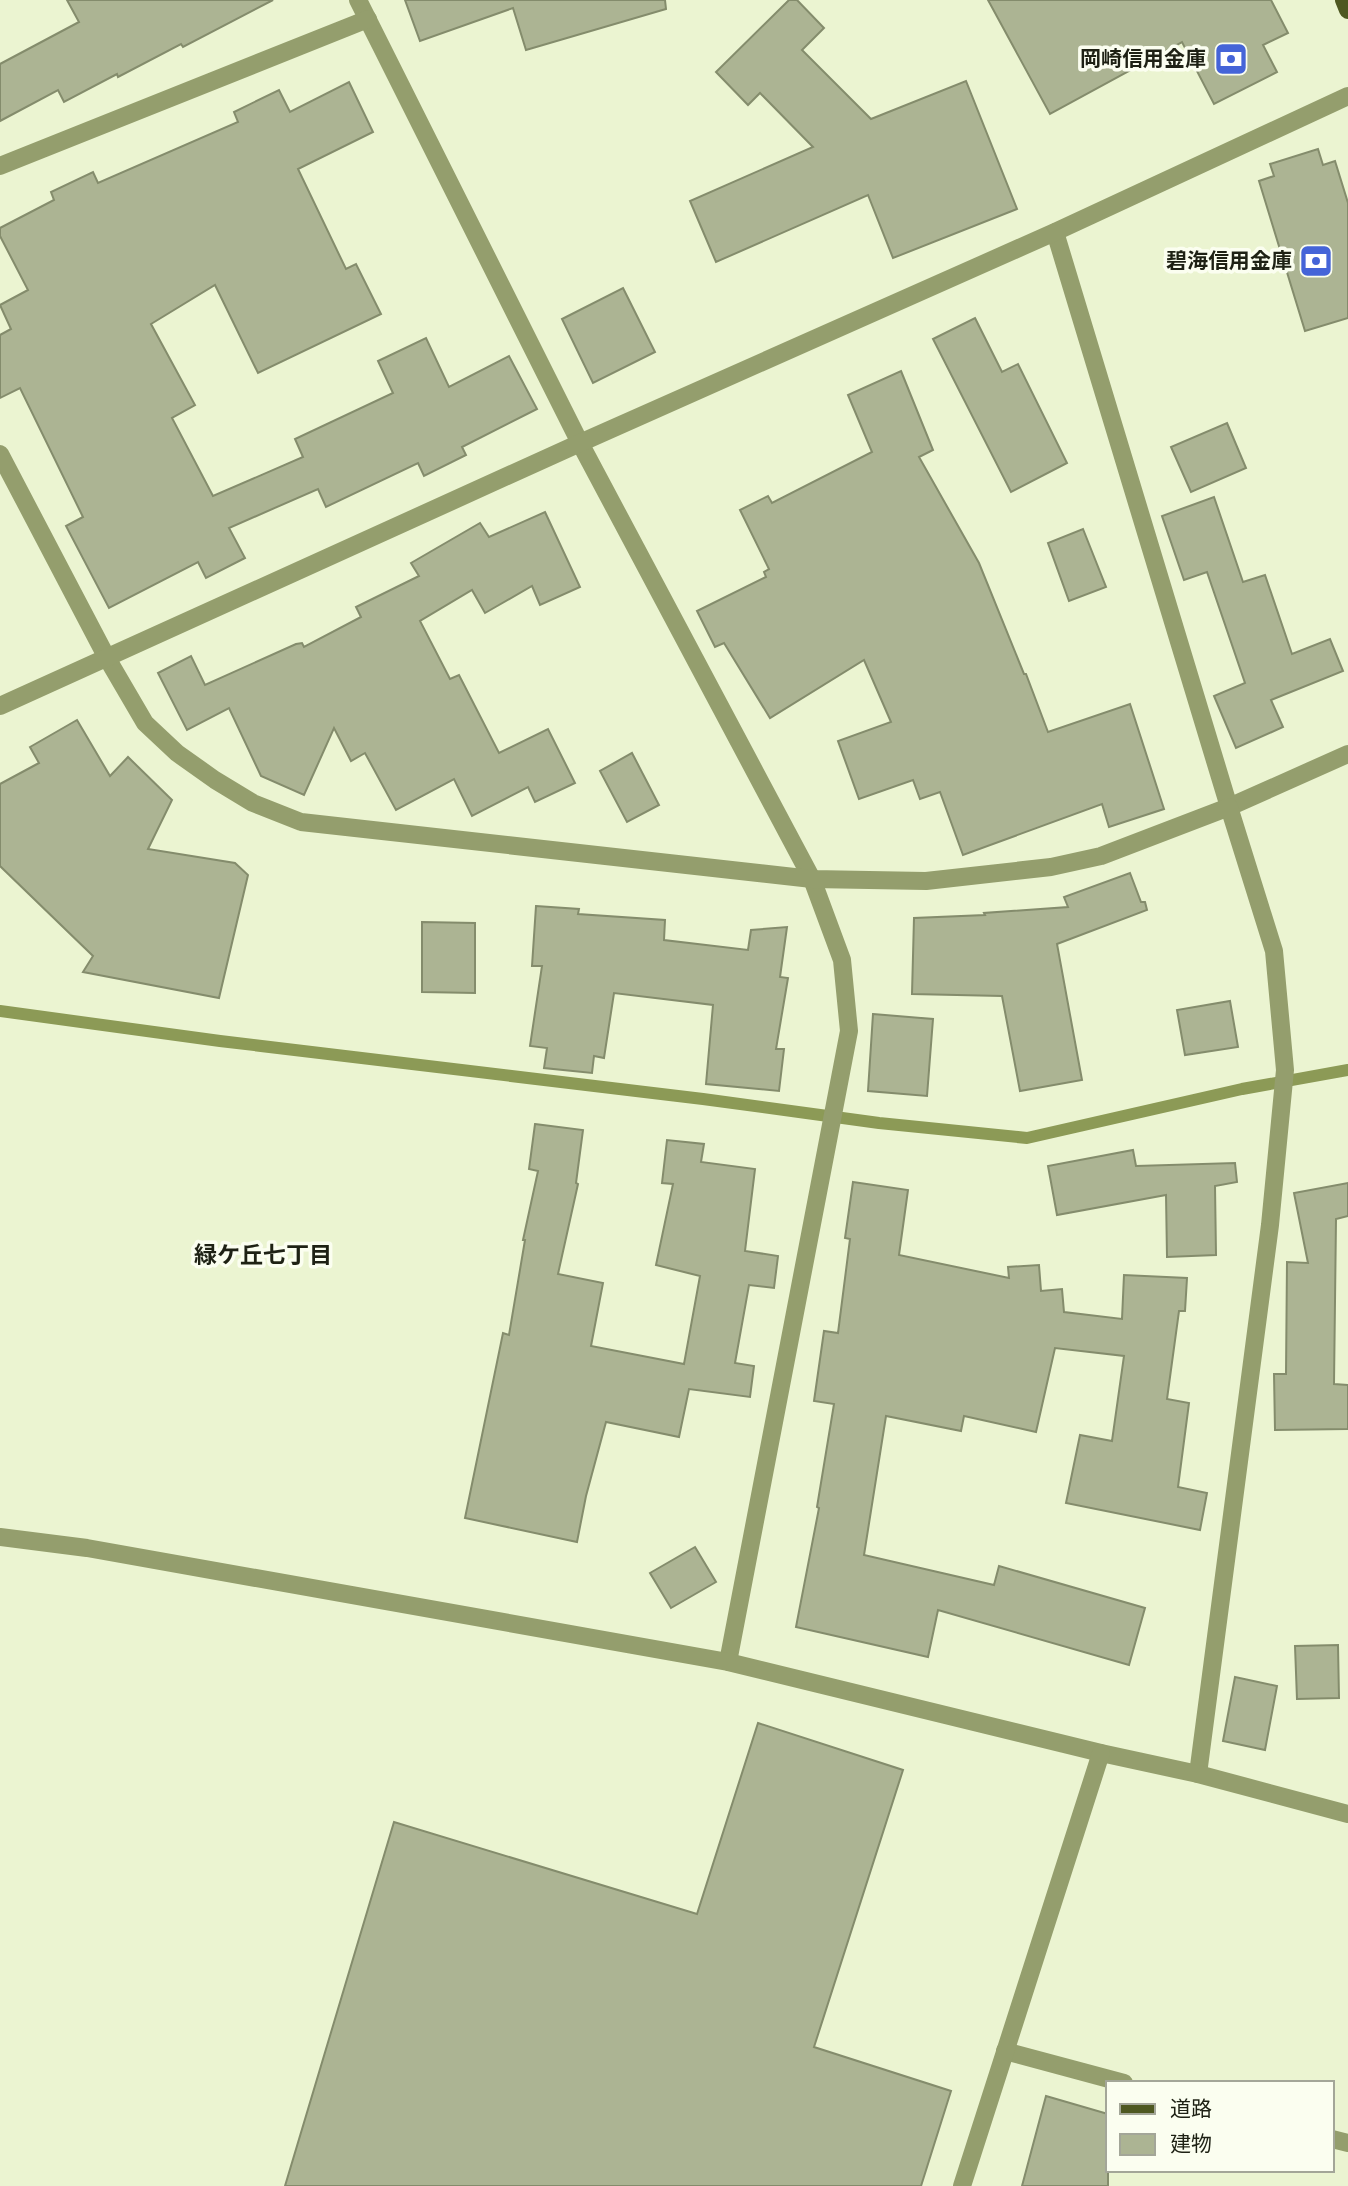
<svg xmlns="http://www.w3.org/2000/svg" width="1348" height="2186" font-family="'IBM Plex Sans','Noto Sans JP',sans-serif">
<rect width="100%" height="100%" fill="#ebf4d1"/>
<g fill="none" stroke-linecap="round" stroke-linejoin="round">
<path stroke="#8c9a56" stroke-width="12" d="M 0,1011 L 220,1041 L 703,1099 L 879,1123 L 1027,1138 L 1242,1089 L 1348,1070"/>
</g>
<g fill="#acb493" stroke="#848c6c" stroke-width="2">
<path d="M 67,0 L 273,0 L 183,47 L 181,44 L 118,77 L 117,74 L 64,102 L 58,90 L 0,121 L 0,64 L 79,22 Z"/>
<path d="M 405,0 L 665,0 L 666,9 L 526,50 L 513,8 L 420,41 Z"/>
<path d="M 789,0 L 797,0 L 824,28 L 802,50 L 871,119 L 966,81 L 1017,209 L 893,258 L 868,195 L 716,262 L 690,201 L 813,147 L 760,93 L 748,105 L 716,72 Z"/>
<path d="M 988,0 L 1271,0 L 1288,33 L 1263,45 L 1277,72 L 1214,104 L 1182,42 L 1050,114 Z"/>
<path d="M 349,82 L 373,132 L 298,169 L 346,269 L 356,264 L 381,314 L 258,373 L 215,285 L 151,324 L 195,405 L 172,418 L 213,496 L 303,457 L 295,439 L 393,393 L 378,361 L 426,338 L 449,387 L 509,356 L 537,409 L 462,447 L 466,455 L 424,476 L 418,463 L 326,507 L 318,489 L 229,528 L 245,558 L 206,578 L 198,562 L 109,608 L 66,526 L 83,517 L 20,388 L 0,398 L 0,335 L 11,329 L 0,305 L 28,290 L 0,236 L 0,228 L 54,200 L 51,192 L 93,172 L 98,183 L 238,122 L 234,112 L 279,90 L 290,112 Z"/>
<path d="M 1318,149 L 1323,165 L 1335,161 L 1348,203 L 1348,318 L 1305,331 L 1259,181 L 1274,176 L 1270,164 Z"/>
<path d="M 623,288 L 655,352 L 593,383 L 562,319 Z"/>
<path d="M 975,318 L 1002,372 L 1018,364 L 1067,463 L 1011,492 L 933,339 Z"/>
<path d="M 901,371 L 933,450 L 919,457 L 979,563 L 1024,674 L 1026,674 L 1048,732 L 1130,704 L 1164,809 L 1109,827 L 1102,804 L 963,855 L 940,792 L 920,799 L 913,780 L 859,799 L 838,741 L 891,722 L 864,660 L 770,718 L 724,643 L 715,647 L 697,611 L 766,577 L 764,572 L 769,569 L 740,510 L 768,496 L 772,503 L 872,452 L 848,395 Z"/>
<path d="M 1227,423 L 1246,468 L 1191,492 L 1171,447 Z"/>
<path d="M 1214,497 L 1243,582 L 1265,575 L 1292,654 L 1330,639 L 1343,671 L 1271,700 L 1283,727 L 1236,748 L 1214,696 L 1245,683 L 1207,572 L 1184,580 L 1162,516 Z"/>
<path d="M 545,512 L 580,587 L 540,605 L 532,586 L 485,613 L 472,590 L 420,621 L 450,679 L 459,675 L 499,753 L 548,729 L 575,783 L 535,802 L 528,787 L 472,816 L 454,779 L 396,810 L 365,753 L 351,761 L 334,728 L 304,795 L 261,776 L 229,708 L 187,730 L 158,673 L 191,656 L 205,685 L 296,644 L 302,643 L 304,647 L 361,617 L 356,607 L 419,576 L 411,563 L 480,523 L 489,537 Z"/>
<path d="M 1083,529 L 1106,587 L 1069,601 L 1048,543 Z"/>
<path d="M 77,720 L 110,776 L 128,757 L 172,800 L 148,849 L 235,863 L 248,875 L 219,998 L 83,972 L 93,956 L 0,866 L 0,784 L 39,763 L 30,747 Z"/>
<path d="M 632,753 L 659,805 L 627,822 L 600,771 Z"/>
<path d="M 1130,873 L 1141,902 L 1145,902 L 1147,910 L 1057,944 L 1082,1080 L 1020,1091 L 1002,996 L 912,994 L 914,918 L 985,915 L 984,913 L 1068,907 L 1064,897 Z"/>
<path d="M 536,906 L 579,909 L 578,914 L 665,920 L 664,940 L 748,950 L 751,930 L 787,927 L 780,977 L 788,978 L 776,1049 L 784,1049 L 779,1091 L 706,1084 L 713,1005 L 614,993 L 604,1058 L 594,1056 L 592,1073 L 544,1068 L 547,1048 L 530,1046 L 542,966 L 532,966 Z"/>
<path d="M 422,922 L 475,923 L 475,993 L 422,992 Z"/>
<path d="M 1230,1001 L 1238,1047 L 1185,1055 L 1177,1010 Z"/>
<path d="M 873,1014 L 933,1019 L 927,1096 L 868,1091 Z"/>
<path d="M 535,1124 L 583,1130 L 576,1183 L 578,1184 L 558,1274 L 603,1283 L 591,1346 L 684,1364 L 700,1276 L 656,1265 L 673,1184 L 662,1183 L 667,1140 L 704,1144 L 701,1162 L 755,1169 L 745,1251 L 778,1256 L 774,1288 L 749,1285 L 735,1363 L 754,1366 L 750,1397 L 689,1389 L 679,1437 L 606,1422 L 586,1496 L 577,1542 L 465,1518 L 503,1333 L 509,1335 L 525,1240 L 523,1240 L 538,1171 L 529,1169 Z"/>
<path d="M 1133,1150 L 1136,1166 L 1235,1163 L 1237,1182 L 1215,1186 L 1216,1255 L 1167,1257 L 1166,1195 L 1057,1215 L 1048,1166 Z"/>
<path d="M 853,1182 L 908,1190 L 899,1255 L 1009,1278 L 1008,1267 L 1039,1265 L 1041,1291 L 1062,1289 L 1064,1312 L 1122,1319 L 1124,1275 L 1187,1278 L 1185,1311 L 1179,1311 L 1167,1399 L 1189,1403 L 1178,1487 L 1207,1493 L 1200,1530 L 1066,1503 L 1080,1435 L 1112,1441 L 1124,1356 L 1055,1348 L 1036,1432 L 964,1416 L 961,1431 L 886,1416 L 864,1555 L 994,1585 L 999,1566 L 1145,1608 L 1129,1665 L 938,1610 L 928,1657 L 796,1627 L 819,1508 L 817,1507 L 834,1404 L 814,1401 L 824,1331 L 838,1333 L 850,1239 L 845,1238 Z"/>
<path d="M 1348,1183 L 1348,1216 L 1336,1219 L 1334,1384 L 1348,1385 L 1348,1429 L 1275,1430 L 1274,1374 L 1286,1374 L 1287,1262 L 1308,1263 L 1294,1193 Z"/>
<path d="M 695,1547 L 716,1582 L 671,1608 L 650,1573 Z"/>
<path d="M 1338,1645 L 1339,1698 L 1297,1699 L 1295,1646 Z"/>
<path d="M 1235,1677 L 1277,1686 L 1265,1750 L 1223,1741 Z"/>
<path d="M 758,1723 L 903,1770 L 814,2047 L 951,2091 L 921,2186 L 285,2186 L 394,1822 L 697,1914 Z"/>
<path d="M 1046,2096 L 1108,2114 L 1108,2186 L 1022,2186 Z"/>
</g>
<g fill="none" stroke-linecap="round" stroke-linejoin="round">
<g stroke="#949e6d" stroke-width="18">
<path d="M 358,0 L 580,443 L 812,879 L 842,960 L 849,1031 L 728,1662"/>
<path d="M 0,166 L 368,19"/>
<path d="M 1055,232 L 1229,807 L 1348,754"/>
<path d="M 0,454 L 107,658 L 145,723 L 177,753 L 215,780 L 253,803 L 301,822 L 812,879 L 926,881 L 1051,867 L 1101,856 L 1229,807 L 1274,951 L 1285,1070 L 1270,1225 L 1198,1774"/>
<path d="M 0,706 L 580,443 L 1055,232 L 1348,96"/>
<path d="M 0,1537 L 87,1548 L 728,1662 L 1101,1753 L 1198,1774 L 1348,1814"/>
<path d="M 1005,2051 L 1124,2083"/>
<path d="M 1332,2139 L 1348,2143"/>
<path d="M 962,2186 L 1101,1753"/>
</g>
<path stroke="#4e5821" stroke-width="18" d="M 1344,0 L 1348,10"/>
</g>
<defs>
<symbol id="bank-square" viewBox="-11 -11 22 22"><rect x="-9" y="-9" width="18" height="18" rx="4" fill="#4564d8" stroke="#fbfef0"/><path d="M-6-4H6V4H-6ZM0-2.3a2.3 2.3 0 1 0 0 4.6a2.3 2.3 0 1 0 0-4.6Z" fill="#fff"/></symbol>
</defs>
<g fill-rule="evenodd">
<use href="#bank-square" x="1212" y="40" width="38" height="38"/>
<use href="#bank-square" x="1297" y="242" width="38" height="38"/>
</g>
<g text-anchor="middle" stroke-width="7" stroke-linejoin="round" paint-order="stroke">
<g font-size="21" font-weight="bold" fill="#1e2114" stroke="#fbfef0" text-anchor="end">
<text x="1206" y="66">岡崎信用金庫</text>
<text x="1292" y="268">碧海信用金庫</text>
</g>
<g font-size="23" font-weight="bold" fill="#1e2114" stroke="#fbfef0">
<text x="263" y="1263">緑ケ丘七丁目</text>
</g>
</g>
<rect x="1106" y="2081" width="228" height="91" fill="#fbfef0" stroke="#a3a698" stroke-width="2"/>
<rect x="1120" y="2104" width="35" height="10" fill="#4e5821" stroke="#a3a698" stroke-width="2"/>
<text x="1170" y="2116" font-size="21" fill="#1e2114">道路</text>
<rect x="1120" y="2134" width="35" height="21" fill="#acb493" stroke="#a3a698" stroke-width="2"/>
<text x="1170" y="2151" font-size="21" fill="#1e2114">建物</text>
</svg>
